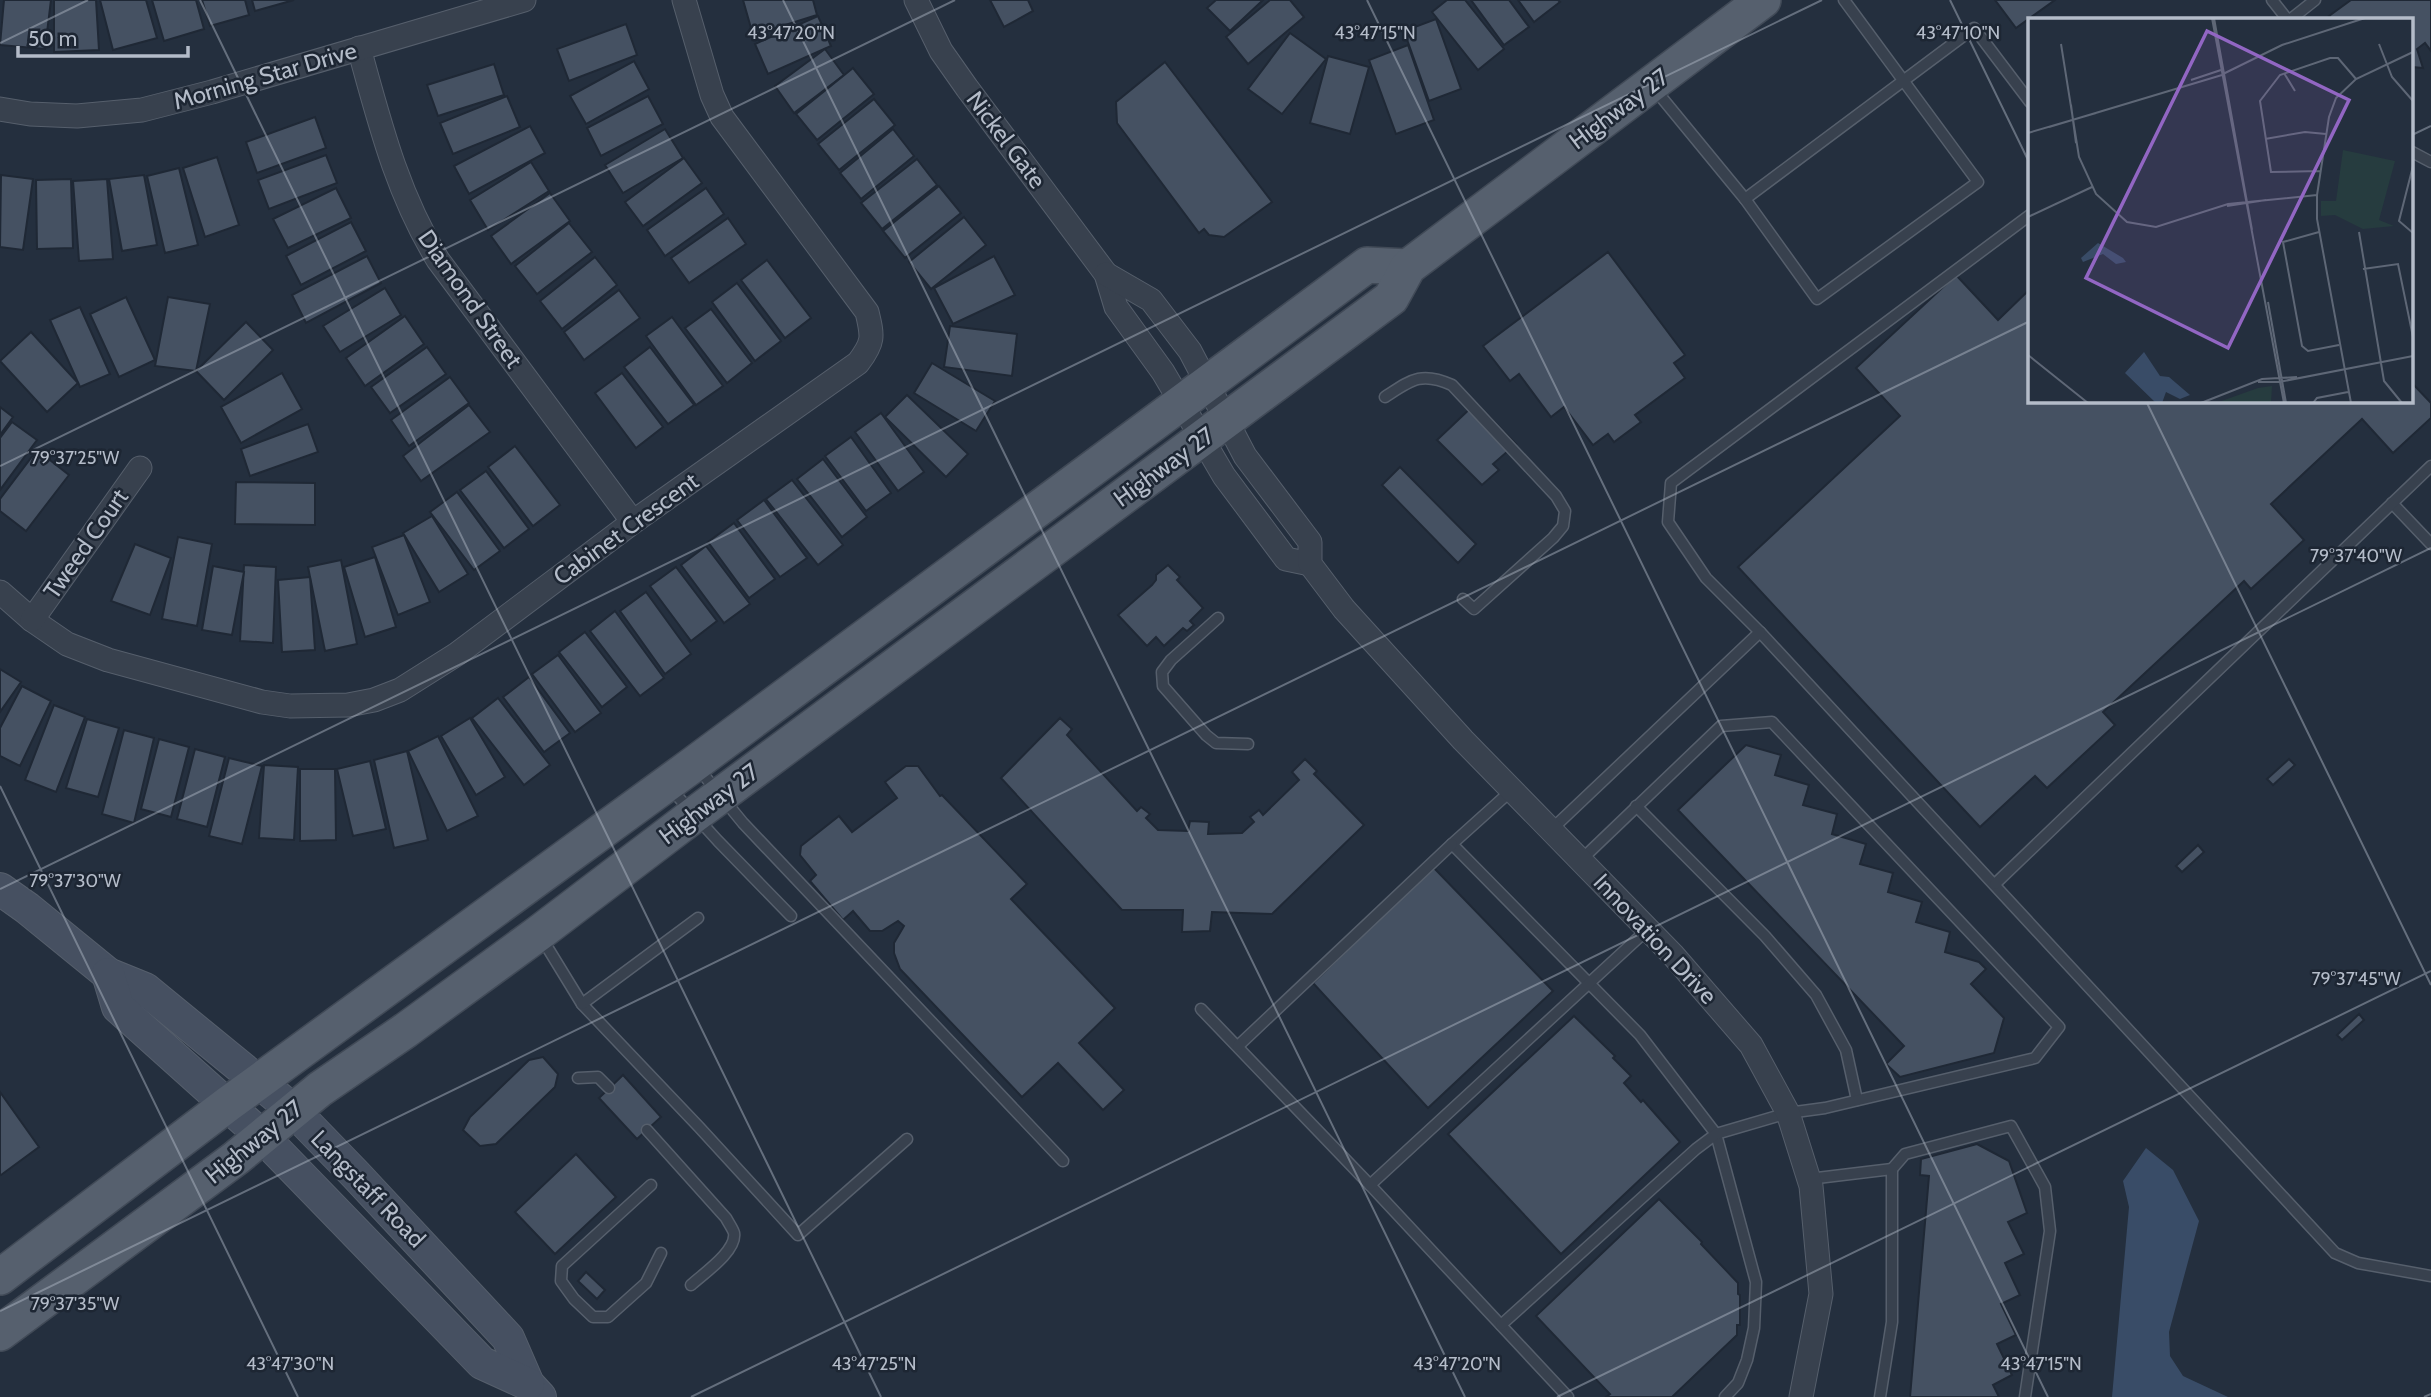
<svg xmlns="http://www.w3.org/2000/svg" width="2431" height="1397" font-family="Cabin,sans-serif">
<rect width="100%" height="100%" fill="#242f3e"/>
<path fill="#394c67" d="M 2146,1148 L 2173,1170 L 2199,1221 L 2169,1332 L 2170,1356 L 2183,1376 L 2228,1397 L 2112,1397 L 2129,1207 L 2123,1181 Z"/>
<g fill="#455162" stroke="#1f2835" stroke-width="2">
<path d="M 4,0 L 51,0 L 45,49 L 0,45 Z"/>
<path d="M 54,0 L 96,0 L 99,50 L 54,52 Z"/>
<path d="M 100,0 L 146,0 L 157,38 L 113,50 Z"/>
<path d="M 152,0 L 196,0 L 204,29 L 164,41 Z"/>
<path d="M 202,0 L 245,0 L 249,15 L 210,26 Z"/>
<path d="M 252,0 L 294,0 L 255,11 Z"/>
<path d="M 743,0 L 813,0 L 817,15 L 753,35 Z"/>
<path d="M 990,0 L 1028,0 L 1033,11 L 1004,27 Z"/>
<path d="M 1216,0 L 1263,0 L 1230,31 L 1207,8 Z"/>
<path d="M 1270,0 L 1290,0 L 1304,17 L 1248,64 L 1226,37 Z"/>
<path d="M 1447,0 L 1465,0 L 1504,49 L 1478,70 L 1432,12 Z"/>
<path d="M 1471,0 L 1509,0 L 1529,27 L 1504,45 Z"/>
<path d="M 1518,0 L 1558,0 L 1560,2 L 1534,22 Z"/>
<path d="M 1995,0 L 2055,0 L 2016,28 Z"/>
<path d="M 2351,0 L 2431,0 L 2431,51 L 2425,43 L 2417,49 L 2423,68 L 2412,67 L 2412,19 L 2331,19 L 2329,16 Z"/>
<path d="M 818,16 L 831,46 L 768,74 L 755,44 Z"/>
<path d="M 1436,19 L 1461,89 L 1429,101 L 1404,31 Z"/>
<path d="M 626,24 L 637,55 L 569,81 L 557,49 Z"/>
<path d="M 1290,33 L 1326,59 L 1282,114 L 1248,89 Z"/>
<path d="M 1408,45 L 1434,120 L 1396,134 L 1369,60 Z"/>
<path d="M 825,49 L 844,75 L 794,113 L 775,86 Z"/>
<path d="M 1328,56 L 1369,67 L 1350,134 L 1310,123 Z"/>
<path d="M 634,61 L 649,89 L 586,124 L 570,96 Z"/>
<path d="M 1165,62 L 1272,202 L 1224,237 L 1209,235 L 1204,229 L 1199,233 L 1117,123 L 1116,102 Z"/>
<path d="M 494,64 L 504,95 L 438,116 L 427,85 Z"/>
<path d="M 853,68 L 874,94 L 817,140 L 796,114 Z"/>
<path d="M 507,96 L 520,127 L 453,154 L 440,123 Z"/>
<path d="M 648,96 L 663,124 L 601,156 L 587,128 Z"/>
<path d="M 874,99 L 895,125 L 839,170 L 818,144 Z"/>
<path d="M 315,117 L 326,148 L 257,173 L 246,142 Z"/>
<path d="M 530,126 L 545,153 L 469,194 L 454,166 Z"/>
<path d="M 665,129 L 683,158 L 623,193 L 605,165 Z"/>
<path d="M 893,129 L 914,156 L 861,199 L 840,173 Z"/>
<path d="M 326,155 L 337,183 L 269,209 L 258,180 Z"/>
<path d="M 217,157 L 239,225 L 205,237 L 183,168 Z"/>
<path d="M 684,158 L 702,183 L 643,226 L 625,202 Z"/>
<path d="M 917,159 L 937,185 L 882,229 L 861,203 Z"/>
<path d="M 531,162 L 549,191 L 488,230 L 470,200 Z"/>
<path d="M 179,168 L 198,245 L 165,253 L 147,176 Z"/>
<path d="M 1,175 L 33,179 L 23,250 L 0,247 Z"/>
<path d="M 144,175 L 157,245 L 122,251 L 109,179 Z"/>
<path d="M 71,179 L 73,248 L 37,249 L 36,180 Z"/>
<path d="M 107,179 L 113,259 L 79,261 L 73,181 Z"/>
<path d="M 939,186 L 961,213 L 905,258 L 883,231 Z"/>
<path d="M 336,188 L 351,218 L 288,248 L 273,219 Z"/>
<path d="M 706,188 L 724,214 L 665,256 L 647,230 Z"/>
<path d="M 550,193 L 570,221 L 511,264 L 491,236 Z"/>
<path d="M 964,217 L 986,245 L 931,289 L 909,262 Z"/>
<path d="M 728,218 L 746,244 L 689,283 L 671,258 Z"/>
<path d="M 351,222 L 366,251 L 301,285 L 286,256 Z"/>
<path d="M 569,223 L 592,252 L 537,294 L 515,266 Z"/>
<path d="M 1608,252 L 1685,355 L 1674,363 L 1685,378 L 1635,415 L 1641,422 L 1614,442 L 1608,434 L 1593,445 L 1564,407 L 1551,417 L 1519,374 L 1510,381 L 1483,346 Z"/>
<path d="M 367,256 L 381,283 L 306,323 L 292,295 Z"/>
<path d="M 994,256 L 1015,295 L 953,324 L 934,288 Z"/>
<path d="M 595,257 L 617,285 L 562,329 L 540,301 Z"/>
<path d="M 767,260 L 811,318 L 785,338 L 741,280 Z"/>
<path d="M 1956,275 L 1998,320 L 2030,289 L 2030,401 L 2412,401 L 2412,383 L 2431,403 L 2431,418 L 2393,453 L 2362,419 L 2271,504 L 2304,540 L 2251,589 L 2244,581 L 2103,712 L 2115,725 L 2047,788 L 2035,776 L 1980,827 L 1738,567 L 1900,416 L 1856,368 Z"/>
<path d="M 737,283 L 781,341 L 755,361 L 712,302 Z"/>
<path d="M 385,288 L 401,315 L 340,352 L 323,326 Z"/>
<path d="M 619,290 L 640,318 L 584,360 L 564,332 Z"/>
<path d="M 126,297 L 155,360 L 119,377 L 90,314 Z"/>
<path d="M 168,297 L 210,304 L 196,371 L 155,366 Z"/>
<path d="M 80,307 L 110,374 L 80,387 L 50,320 Z"/>
<path d="M 711,309 L 752,363 L 727,383 L 685,328 Z"/>
<path d="M 405,316 L 424,344 L 365,386 L 346,358 Z"/>
<path d="M 672,317 L 723,386 L 696,405 L 646,336 Z"/>
<path d="M 246,322 L 273,350 L 224,400 L 196,371 Z"/>
<path d="M 950,326 L 1017,334 L 1012,376 L 944,367 Z"/>
<path d="M 31,332 L 78,383 L 47,412 L 0,361 Z"/>
<path d="M 427,347 L 446,374 L 390,413 L 371,387 Z"/>
<path d="M 650,347 L 694,405 L 668,424 L 624,367 Z"/>
<path d="M 932,363 L 995,401 L 976,431 L 914,393 Z"/>
<path d="M 282,373 L 302,409 L 241,443 L 221,407 Z"/>
<path d="M 622,373 L 663,427 L 636,448 L 595,393 Z"/>
<path d="M 450,377 L 469,403 L 409,446 L 391,420 Z"/>
<path d="M 907,395 L 968,454 L 946,477 L 885,417 Z"/>
<path d="M 1476,403 L 1516,444 L 1493,464 L 1499,470 L 1482,485 L 1437,440 Z"/>
<path d="M 469,405 L 490,432 L 421,481 L 403,456 Z"/>
<path d="M 0,407 L 13,417 L 0,435 Z"/>
<path d="M 881,413 L 924,472 L 898,491 L 855,432 Z"/>
<path d="M 12,422 L 37,440 L 0,490 L 0,438 Z"/>
<path d="M 308,424 L 318,452 L 250,476 L 241,449 Z"/>
<path d="M 851,437 L 891,493 L 866,511 L 825,456 Z"/>
<path d="M 515,446 L 560,505 L 533,526 L 488,467 Z"/>
<path d="M 37,450 L 69,475 L 26,531 L 0,511 L 0,499 Z"/>
<path d="M 823,459 L 867,517 L 842,537 L 797,479 Z"/>
<path d="M 1400,467 L 1476,544 L 1458,563 L 1382,485 Z"/>
<path d="M 486,471 L 529,529 L 504,548 L 460,490 Z"/>
<path d="M 792,480 L 843,545 L 818,565 L 766,499 Z"/>
<path d="M 236,482 L 315,483 L 315,525 L 235,524 Z"/>
<path d="M 457,492 L 500,551 L 474,570 L 430,512 Z"/>
<path d="M 764,500 L 807,558 L 780,577 L 737,520 Z"/>
<path d="M 432,516 L 468,574 L 439,592 L 403,533 Z"/>
<path d="M 734,523 L 775,579 L 749,598 L 708,542 Z"/>
<path d="M 404,535 L 430,602 L 398,615 L 372,547 Z"/>
<path d="M 178,537 L 212,544 L 197,626 L 162,619 Z"/>
<path d="M 135,544 L 171,558 L 150,615 L 111,601 Z"/>
<path d="M 706,546 L 750,604 L 724,623 L 681,565 Z"/>
<path d="M 375,557 L 396,627 L 365,637 L 344,567 Z"/>
<path d="M 341,560 L 357,644 L 325,651 L 308,567 Z"/>
<path d="M 244,565 L 276,567 L 273,643 L 240,641 Z"/>
<path d="M 1168,565 L 1180,577 L 1177,580 L 1203,608 L 1190,621 L 1194,625 L 1187,631 L 1183,628 L 1164,646 L 1156,637 L 1147,646 L 1118,615 L 1152,585 L 1156,580 L 1156,575 Z"/>
<path d="M 213,566 L 244,572 L 232,635 L 202,630 Z"/>
<path d="M 676,567 L 717,621 L 691,641 L 650,586 Z"/>
<path d="M 310,577 L 315,650 L 282,652 L 278,580 Z"/>
<path d="M 646,592 L 691,654 L 665,674 L 620,611 Z"/>
<path d="M 615,611 L 664,678 L 640,696 L 590,631 Z"/>
<path d="M 585,632 L 627,687 L 602,707 L 559,652 Z"/>
<path d="M 558,655 L 601,713 L 575,732 L 532,674 Z"/>
<path d="M 0,669 L 21,682 L 0,712 Z"/>
<path d="M 529,677 L 570,733 L 544,752 L 503,697 Z"/>
<path d="M 22,686 L 51,701 L 20,766 L 0,756 L 0,728 Z"/>
<path d="M 498,698 L 550,765 L 524,785 L 472,718 Z"/>
<path d="M 54,705 L 85,717 L 56,792 L 25,780 Z"/>
<path d="M 470,718 L 505,777 L 476,795 L 441,736 Z"/>
<path d="M 1060,718 L 1072,729 L 1067,735 L 1137,811 L 1141,807 L 1150,814 L 1146,818 L 1158,830 L 1188,831 L 1190,821 L 1209,822 L 1208,834 L 1242,833 L 1254,822 L 1250,817 L 1259,810 L 1263,815 L 1299,780 L 1292,772 L 1305,759 L 1317,771 L 1314,774 L 1364,825 L 1272,914 L 1212,912 L 1210,931 L 1182,932 L 1183,910 L 1122,910 L 1001,778 Z"/>
<path d="M 87,719 L 119,728 L 98,797 L 66,788 Z"/>
<path d="M 124,730 L 154,738 L 134,823 L 102,814 Z"/>
<path d="M 438,736 L 478,816 L 447,831 L 408,751 Z"/>
<path d="M 159,739 L 189,747 L 171,817 L 141,809 Z"/>
<path d="M 1746,745 L 1781,755 L 1775,775 L 1809,785 L 1803,805 L 1837,814 L 1832,834 L 1866,844 L 1860,864 L 1893,873 L 1888,892 L 1922,902 L 1916,922 L 1950,932 L 1945,952 L 1979,962 L 1986,969 L 1971,984 L 2004,1018 L 1994,1053 L 1900,1077 L 1886,1064 L 1904,1046 L 1678,810 Z"/>
<path d="M 195,749 L 225,757 L 207,827 L 177,819 Z"/>
<path d="M 407,751 L 428,840 L 394,848 L 374,760 Z"/>
<path d="M 229,758 L 262,766 L 242,844 L 209,836 Z"/>
<path d="M 2289,759 L 2295,765 L 2273,785 L 2267,779 Z"/>
<path d="M 370,761 L 386,829 L 353,836 L 337,769 Z"/>
<path d="M 264,765 L 298,767 L 294,840 L 259,838 Z"/>
<path d="M 906,766 L 918,766 L 940,796 L 942,795 L 1027,884 L 1011,899 L 1115,1008 L 1079,1043 L 1124,1090 L 1103,1110 L 1058,1063 L 1022,1097 L 900,969 L 894,953 L 894,943 L 904,926 L 898,921 L 882,931 L 870,931 L 853,911 L 843,920 L 810,881 L 816,875 L 800,855 L 801,846 L 839,816 L 852,832 L 897,798 L 885,782 Z"/>
<path d="M 300,769 L 335,769 L 336,840 L 300,841 Z"/>
<path d="M 2198,845 L 2204,852 L 2182,872 L 2176,866 Z"/>
<path d="M 1433,867 L 1553,991 L 1428,1108 L 1313,983 Z"/>
<path d="M 2359,1014 L 2364,1020 L 2342,1040 L 2337,1035 Z"/>
<path d="M 1574,1016 L 1615,1056 L 1613,1058 L 1631,1076 L 1624,1083 L 1641,1102 L 1643,1100 L 1680,1142 L 1561,1254 L 1448,1134 Z"/>
<path d="M 543,1057 L 558,1074 L 555,1087 L 496,1144 L 480,1146 L 463,1130 L 470,1117 L 529,1060 Z"/>
<path d="M 623,1075 L 661,1117 L 637,1139 L 599,1098 Z"/>
<path d="M 0,1092 L 39,1147 L 1,1175 L 0,1174 Z"/>
<path d="M 1977,1144 L 2009,1161 L 2027,1213 L 2008,1222 L 2024,1254 L 2005,1263 L 2020,1295 L 2001,1304 L 2016,1335 L 1997,1344 L 2012,1375 L 1993,1385 L 1999,1397 L 1910,1397 L 1929,1176 L 1920,1175 L 1921,1159 Z"/>
<path d="M 576,1154 L 616,1197 L 555,1254 L 515,1212 Z"/>
<path d="M 1659,1199 L 1702,1242 L 1701,1244 L 1738,1283 L 1738,1294 L 1740,1295 L 1740,1325 L 1737,1325 L 1737,1335 L 1672,1397 L 1606,1397 L 1610,1394 L 1536,1316 Z"/>
<path d="M 586,1272 L 605,1290 L 597,1299 L 578,1281 Z"/>
</g>
<g fill="none" stroke-linecap="round" stroke-linejoin="round">
<defs>
<g id="lane">
<path d="M 1844,0 L 1978,182 L 1817,299 L 1745,199 L 1974,28 L 2030,102"/>
<path d="M 2272,0 L 2287,19"/>
<path d="M 2291,19 L 2315,0"/>
<path d="M 1653,87 L 1745,199"/>
<path d="M 2412,152 L 2431,162"/>
<path d="M 2030,215 L 1671,483 L 1668,522 L 1706,578 L 1760,632 L 2335,1253 L 2358,1263 L 2431,1276"/>
<path d="M 1385,397 C 1411,380 1421,371 1452,385 L 1556,496 L 1565,511 L 1563,526 L 1553,538 L 1474,609 L 1463,599"/>
<path d="M 2392,503 L 2431,544"/>
<path d="M 1218,618 L 1171,660 L 1162,672 L 1163,686 L 1206,735 L 1216,743 L 1248,744"/>
<path d="M 698,768 L 743,823 L 1063,1161"/>
<path d="M 670,788 L 718,841 L 791,916"/>
<path d="M 1512,790 L 1452,844 L 1640,1035 L 1716,1134 L 1756,1282 L 1754,1328 L 1747,1360 L 1738,1383 L 1725,1397"/>
<path d="M 1636,806 L 1765,936 L 1816,995 L 1846,1050 L 1857,1100"/>
<path d="M 1551,830 L 1760,632"/>
<path d="M 1995,884 L 2431,466"/>
<path d="M 541,937 L 582,1004 L 699,1127 L 798,1235 L 907,1139"/>
<path d="M 582,1004 L 698,918"/>
<path d="M 1201,1009 L 1370,1185 L 1568,1397"/>
<path d="M 1238,1046 L 1452,844"/>
<path d="M 578,1078 L 598,1077 L 609,1088"/>
<path d="M 647,1130 L 726,1218 C 728,1222 733,1229 734,1233 C 737,1251 703,1274 691,1285"/>
<path d="M 1892,1169 L 1905,1154 L 2011,1126 L 2045,1187 L 2050,1231 L 2025,1397"/>
<path d="M 1809,1179 L 1892,1169 L 1892,1322 L 1880,1397"/>
<path d="M 651,1185 L 562,1266 L 561,1281 L 574,1299 L 593,1317 L 608,1317 L 646,1283 L 661,1253"/>
<path d="M 1370,1185 L 1648,929"/>
<path d="M 1501,1325 L 1696,1149 L 1716,1134 L 1788,1113 L 1825,1108 L 2035,1058 L 2059,1027 L 1772,722 L 1721,726 L 1581,860"/>
</g>
<g id="street">
<path d="M 916,0 L 941,51 L 967,88 L 1106,274 L 1116,307 L 1163,372 L 1224,476 L 1286,559 L 1310,564"/>
<path d="M 359,48 C 380,124 397,193 438,260 L 633,522"/>
<path d="M 0,109 L 30,114 L 77,116 L 142,110 L 212,92 L 524,0"/>
<path d="M 1106,274 L 1151,300 L 1190,351 L 1245,456 L 1310,542 L 1310,564 L 1344,609 L 1463,740 L 1673,955 L 1751,1045 L 1788,1113 L 1811,1186 L 1821,1294 L 1801,1397"/>
<path d="M 0,592 L 32,620 L 67,644 L 108,660 L 262,702 L 290,706 L 348,705 L 374,700 L 400,690 L 457,654 L 633,522 L 858,363 C 874,342 873,337 867,312 L 722,117 L 712,95 L 684,0"/>
<path d="M 32,620 L 140,468"/>
</g>
<g id="secondary">
<path d="M 0,889 L 27,908 L 108,974 L 145,989 L 293,1110 L 356,1175 L 508,1338 L 528,1384 L 540,1397"/>
<path d="M 108,974 L 118,1007 L 263,1137 L 482,1363 L 528,1384"/>
</g>
<g id="primary">
<path d="M 0,1277 L 228,1104 L 694,764 L 1367,265 L 1408,267"/>
<path d="M 0,1333 L 236,1158 L 320,1089 L 406,1030 L 539,933 L 694,815 L 1391,298 L 1408,267 L 1763,0"/>
</g>
</defs>
<use href="#lane" stroke="#565f6c" stroke-width="13"/>
<use href="#street" stroke="#565f6c" stroke-width="25"/>
<use href="#secondary" stroke="#565f6c" stroke-width="34"/>
<use href="#primary" stroke="#414a57" stroke-width="38"/>
<use href="#lane" stroke="#38414e" stroke-width="10"/>
<use href="#street" stroke="#38414e" stroke-width="23"/>
<use href="#secondary" stroke="#465061" stroke-width="32"/>
<use href="#primary" stroke="#56606e" stroke-width="35"/>
</g>
<path fill="none" stroke="#b4bcc9" stroke-width="2" stroke-opacity="0.45" d="M 200,0 L 881,1397M 783,0 L 1465,1397M 1367,0 L 2048,1397M 1950,0 L 2030,164M 0,43 L 88,0M 2412,135 L 2431,126M 2146,401 L 2431,985M 0,466 L 955,0M 0,786 L 298,1397M 0,889 L 1822,0M 0,1311 L 2030,321M 691,1397 L 2431,548M 1557,1397 L 2431,971M 2424,1397 L 2431,1394"/>
<g text-anchor="middle" stroke-width="5" stroke-linejoin="round" paint-order="stroke">
<g font-size="24" fill="#b4bcc9" stroke="#1d2633">
<text transform="translate(265 76) rotate(-16)" y="8">Morning Star Drive</text>
<text transform="translate(1619 109) rotate(-37)" y="8">Highway 27</text>
<text transform="translate(1006 140) rotate(53)" y="8">Nickel Gate</text>
<text transform="translate(470 299) rotate(55)" y="8">Diamond Street</text>
<text transform="translate(1164 467) rotate(-36)" y="8">Highway 27</text>
<text transform="translate(626 529) rotate(-36)" y="8">Cabinet Crescent</text>
<text transform="translate(86 544) rotate(-55)" y="8">Tweed Court</text>
<text transform="translate(709 804) rotate(-37)" y="8">Highway 27</text>
<text transform="translate(1655 939) rotate(47)" y="8">Innovation Drive</text>
<text transform="translate(254 1142) rotate(-39)" y="8">Highway 27</text>
<text transform="translate(368 1189) rotate(46)" y="8">Langstaff Road</text>
</g>
</g>
<g transform="translate(2028 18)">
<rect width="385" height="385" fill="#242f3e"/>
<path d="M 315,132 L 367,143 L 351,202 L 366,208 L 335,211 L 307,197 L 293,198 L 293,183 L 308,183 ZM 244,368 L 243,385 L 188,385 L 230,370 Z" fill="#263c3f"/>
<path d="M 70,225 L 95,240 L 98,244 L 88,246 L 75,236 L 55,244 L 53,240 ZM 116,334 L 132,358 L 141,359 L 162,377 L 152,381 L 138,374 L 134,385 L 128,385 L 97,355 Z" fill="#394c67"/>
<path fill="none" stroke="#5e6776" stroke-width="2" d="M 184,0 L 256,385M 186,0 L 224,212M 33,26 L 51,139 L 68,176 L 99,204 L 128,209 L 200,186 L 289,177M 351,26 L 364,59 L 385,83M 256,55 L 267,73M 195,56 L 254,27 L 337,0M 163,62 L 196,51M 43,87 L 48,125M 21,109 L 194,57M 0,115 L 68,95M 237,121 L 277,114 L 298,116M 385,148 L 371,203 L 385,215M 292,153 L 243,154 L 232,83 L 252,57 L 302,40 L 310,40 L 328,61M 199,188 L 238,182M 0,199 L 64,169M 291,214 L 255,224 L 274,328 L 280,333 L 311,327M 331,214 L 356,363 L 374,385M 335,251 L 370,246 L 385,319M 240,284 L 258,385M 0,337 L 60,385M 230,364 L 251,364 L 385,338M 173,385 L 234,361 L 269,359M 285,385 L 289,380 L 320,374M 323,385 L 289,201 L 289,177 L 301,99 L 308,80 L 328,61 L 385,34"/>
<path fill="#9266c3" fill-opacity="0.15" stroke="#9266c3" stroke-width="3.5" d="M 179,13 L 321,82 L 200,330 L 58,260 Z"/>
<rect width="385" height="385" fill="none" stroke="#b4bcc9" stroke-width="3.5"/>
</g>
<g font-size="18" text-anchor="middle" fill="#b4bcc9" stroke="#1d2633" stroke-width="5" stroke-linejoin="round" paint-order="stroke">
<text x="791" y="39">43°47'20"N</text>
<text x="1375" y="39">43°47'15"N</text>
<text x="1958" y="39">43°47'10"N</text>
<text x="75" y="464">79°37'25"W</text>
<text x="2356" y="562">79°37'40"W</text>
<text x="75" y="887">79°37'30"W</text>
<text x="2356" y="985">79°37'45"W</text>
<text x="75" y="1310">79°37'35"W</text>
<text x="290" y="1370">43°47'30"N</text>
<text x="874" y="1370">43°47'25"N</text>
<text x="1457" y="1370">43°47'20"N</text>
<text x="2041" y="1370">43°47'15"N</text>
</g>
<path d="M18 46v10h170v-10" fill="none" stroke="#b4bcc9" stroke-width="3.5"/>
<text x="28" y="46" font-size="21" fill="#b4bcc9" stroke="#1d2633" stroke-width="5" paint-order="stroke">50 m</text>
</svg>
